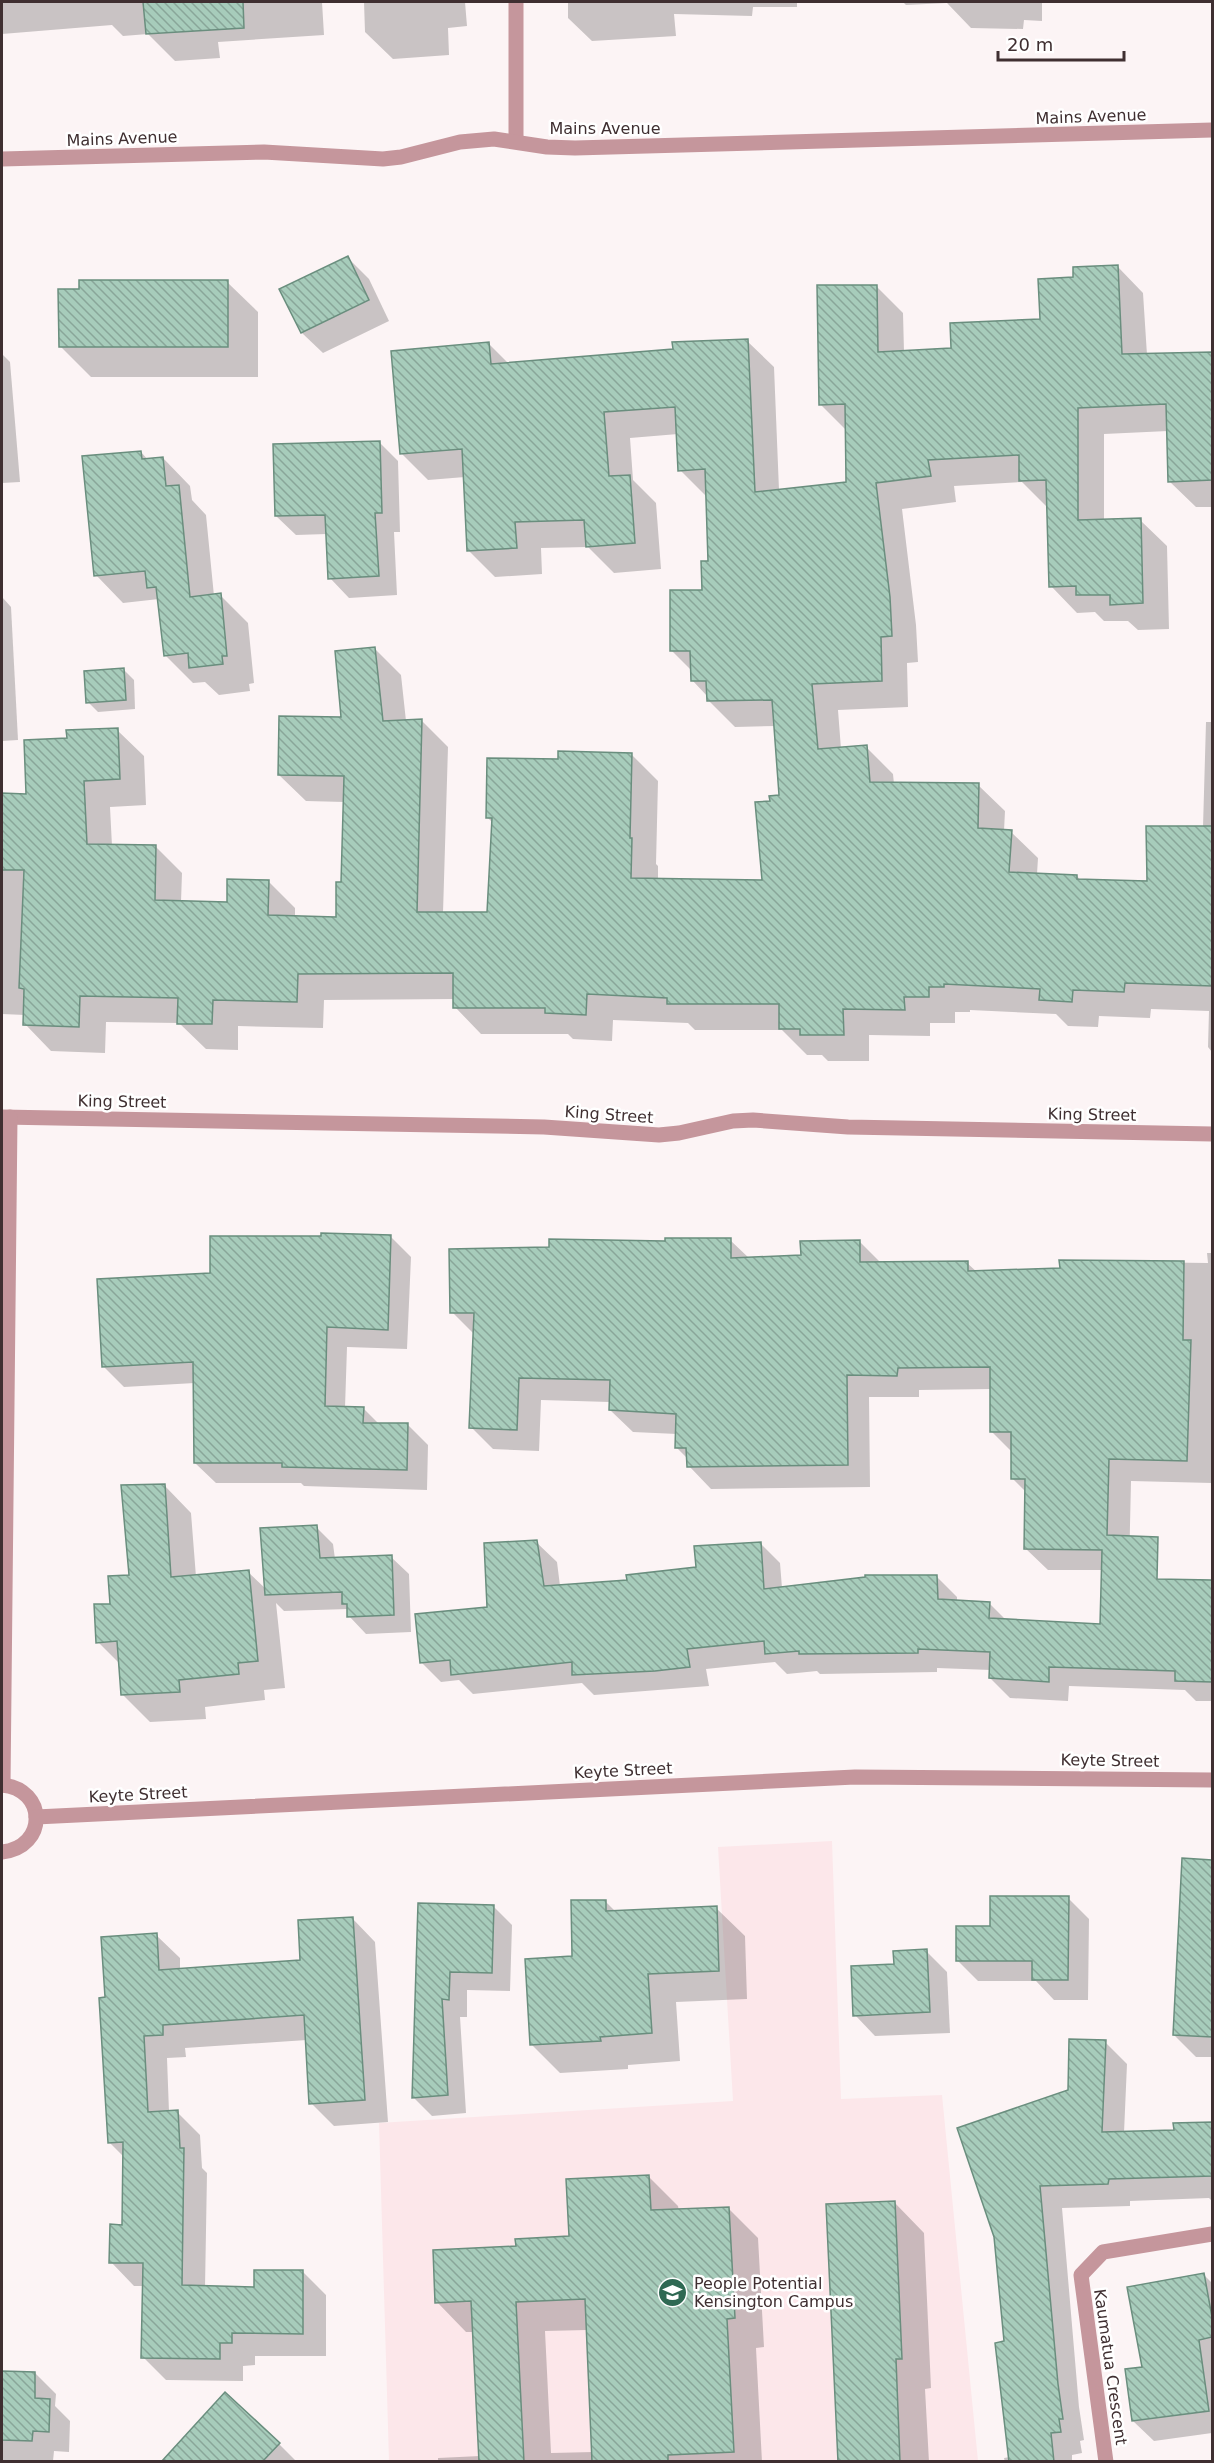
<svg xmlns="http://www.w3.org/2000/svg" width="1214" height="2463" font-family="'DejaVu Sans',sans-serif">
<defs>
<pattern id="building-back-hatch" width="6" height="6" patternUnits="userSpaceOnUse" patternTransform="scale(1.5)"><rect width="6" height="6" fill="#a7ccbb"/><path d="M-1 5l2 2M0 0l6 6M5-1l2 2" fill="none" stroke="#89a699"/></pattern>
</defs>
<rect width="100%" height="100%" fill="#fcf4f5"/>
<path fill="#fce7ea" d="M 832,1841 L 841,2099 L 942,2095 L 978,2461 L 389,2461 L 379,2123 L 733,2101 L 718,1847 Z"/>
<g fill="#0003" fill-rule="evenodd">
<path d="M 2,2 L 336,2 L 322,2 L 324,35 L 218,42 L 220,58 L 175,61 L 148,34 L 123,36 L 112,25 L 2,34 Z"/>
<path d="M 364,2 L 465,2 L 467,26 L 448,28 L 449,55 L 393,59 L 365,32 Z"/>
<path d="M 568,2 L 797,2 L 797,7 L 753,7 L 752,16 L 674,14 L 676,36 L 592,41 L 568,18 Z"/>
<path d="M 903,2 L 1042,2 L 1042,21 L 1024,20 L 1023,29 L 971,28 L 947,3 L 906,5 Z"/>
<path d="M 1107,2 L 1148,2 L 1108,3 Z"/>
<path d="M 348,258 L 369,279 L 389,321 L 323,353 L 302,333 L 281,289 Z"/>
<path d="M 1117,266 L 1143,293 L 1147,355 L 1212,354 L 1212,507 L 1196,507 L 1169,481 L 1168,431 L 1104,434 L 1104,520 L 1140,520 L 1167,546 L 1169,629 L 1138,630 L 1128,621 L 1104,621 L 1095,612 L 1077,613 L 1051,586 L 1047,507 L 1022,482 L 954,486 L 956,502 L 902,509 L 916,625 L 918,662 L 907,663 L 908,707 L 838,710 L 841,749 L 866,747 L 893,774 L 894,784 L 978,785 L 1005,811 L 1004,831 L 1011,832 L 1038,858 L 1037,874 L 1077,876 L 1081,881 L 1148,883 L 1203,827 L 1206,722 L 1212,722 L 1212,1052 L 1208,1047 L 1209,1011 L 1151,1009 L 1150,1018 L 1099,1016 L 1098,1027 L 1068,1026 L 1056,1014 L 970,1010 L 970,1012 L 955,1012 L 955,1023 L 930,1023 L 930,1036 L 869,1035 L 869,1061 L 828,1061 L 822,1055 L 807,1055 L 782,1030 L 695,1030 L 688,1023 L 613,1020 L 612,1041 L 573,1039 L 568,1034 L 481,1034 L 455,1007 L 455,999 L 324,1000 L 323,1028 L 238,1026 L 238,1050 L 206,1049 L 179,1023 L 106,1022 L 105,1053 L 51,1051 L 25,1024 L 25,1015 L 2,1014 L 2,795 L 28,796 L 69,739 L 117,730 L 144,756 L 146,805 L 110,807 L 112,846 L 156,847 L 182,873 L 181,902 L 228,903 L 269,882 L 295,908 L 295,917 L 338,919 L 342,884 L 345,802 L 306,801 L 279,775 L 343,718 L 375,649 L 401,675 L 406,721 L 422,721 L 448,747 L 443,913 L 489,914 L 493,823 L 488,818 L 559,760 L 631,754 L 658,781 L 656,864 L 658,866 L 658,880 L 764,881 L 772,802 L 781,796 L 776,726 L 735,727 L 708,700 L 708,697 L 692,680 L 692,671 L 672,651 L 704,591 L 710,562 L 707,497 L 680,470 L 678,434 L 630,438 L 633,480 L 656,503 L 661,569 L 614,573 L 588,547 L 541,548 L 542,574 L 495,577 L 468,550 L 465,477 L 428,480 L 401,453 L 488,343 L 509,364 L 674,350 L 747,341 L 774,367 L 779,490 L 847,483 L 846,430 L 820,404 L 877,287 L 903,313 L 904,352 L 952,350 L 1041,321 L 1075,279 Z"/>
<path d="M 227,282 L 258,312 L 258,377 L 91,377 L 60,346 Z"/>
<path d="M 2,354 L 10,362 L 20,482 L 2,483 Z"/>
<path d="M 379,442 L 398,461 L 400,532 L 394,532 L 397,595 L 349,598 L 330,578 L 327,534 L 296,535 L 276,516 Z"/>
<path d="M 141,452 L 148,460 L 163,458 L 190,486 L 192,500 L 206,515 L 214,596 L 220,595 L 248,623 L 254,683 L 249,684 L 250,691 L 219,695 L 205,682 L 193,683 L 165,655 L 159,599 L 123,603 L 96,575 Z"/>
<path d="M 2,597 L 11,607 L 18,740 L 2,741 Z"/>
<path d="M 123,669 L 134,680 L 135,709 L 98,712 L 88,702 Z"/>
<path d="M 391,1237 L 411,1257 L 407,1349 L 347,1347 L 345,1408 L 363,1408 L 379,1424 L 408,1425 L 428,1445 L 427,1490 L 304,1486 L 301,1483 L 216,1483 L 195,1463 L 195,1383 L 124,1387 L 103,1366 L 212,1274 Z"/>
<path d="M 730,1240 L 750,1259 L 803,1256 L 859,1241 L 881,1263 L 967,1263 L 977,1272 L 1061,1270 L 1061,1261 L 1208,1263 L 1207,1253 L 1212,1253 L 1212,1483 L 1131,1481 L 1129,1570 L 1048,1570 L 1025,1548 L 1026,1492 L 1012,1478 L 1012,1452 L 991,1431 L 991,1389 L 919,1390 L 919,1397 L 869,1397 L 870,1487 L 711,1489 L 689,1466 L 688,1459 L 676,1447 L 677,1434 L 633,1432 L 610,1410 L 610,1402 L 541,1400 L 539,1451 L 493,1449 L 471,1427 L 475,1335 L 452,1312 L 551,1248 Z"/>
<path d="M 164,1485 L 191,1513 L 196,1577 L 248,1572 L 266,1589 L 316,1527 L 333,1544 L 335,1559 L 391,1557 L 409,1574 L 411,1632 L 366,1634 L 349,1616 L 348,1609 L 284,1611 L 276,1603 L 285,1688 L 264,1690 L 265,1700 L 205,1707 L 206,1719 L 150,1722 L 123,1695 L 120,1664 L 98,1642 L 111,1605 L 130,1576 Z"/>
<path d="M 536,1542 L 557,1562 L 560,1586 L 628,1582 L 698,1568 L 760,1543 L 780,1563 L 782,1588 L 937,1577 L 957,1597 L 957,1601 L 989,1603 L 1007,1621 L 1101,1625 L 1102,1593 L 1212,1599 L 1212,1701 L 1196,1701 L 1185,1690 L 1069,1686 L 1068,1701 L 1010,1698 L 990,1678 L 991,1670 L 937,1668 L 937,1672 L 820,1674 L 817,1671 L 787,1674 L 775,1662 L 706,1669 L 709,1686 L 594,1695 L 582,1683 L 473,1694 L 459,1680 L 441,1682 L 421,1662 L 489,1608 Z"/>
<path d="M 1183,1860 L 1212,1861 L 1212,2057 L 1196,2057 L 1174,2035 Z"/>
<path d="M 1068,1898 L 1089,1919 L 1088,2000 L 1054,2000 L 1036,1981 L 978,1981 L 957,1960 L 992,1928 Z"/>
<path d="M 605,1901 L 616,1912 L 716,1908 L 745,1936 L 747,1999 L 676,2002 L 680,2061 L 628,2065 L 628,2069 L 560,2073 L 532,2045 L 574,1957 Z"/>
<path d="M 420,1904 L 494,1907 L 512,1925 L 510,1991 L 467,1990 L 467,2017 L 460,2017 L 466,2113 L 432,2116 L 413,2097 Z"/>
<path d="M 352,1918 L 375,1942 L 388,2122 L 334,2126 L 311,2103 L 307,2040 L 185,2048 L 186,2057 L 167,2058 L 169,2112 L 177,2112 L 200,2135 L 202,2168 L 207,2173 L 205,2288 L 256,2289 L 303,2272 L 326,2295 L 326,2356 L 255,2356 L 255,2365 L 243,2366 L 243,2381 L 166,2380 L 143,2357 L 144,2286 L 134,2286 L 111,2262 L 124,2226 L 124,2157 L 109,2142 L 107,1999 L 156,1935 L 180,1958 L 180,1970 L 302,1961 Z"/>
<path d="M 926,1951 L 947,1972 L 950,2033 L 875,2036 L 855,2015 L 895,1965 Z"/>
<path d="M 1105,2042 L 1127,2064 L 1124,2133 L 1175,2131 L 1175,2125 L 1212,2123 L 1212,2201 L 1209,2198 L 1130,2201 L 1130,2206 L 1062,2208 L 1079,2407 L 1084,2440 L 1080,2441 L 1082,2453 L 1072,2455 L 1072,2462 L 1005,2462 L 1004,2458 L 1010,2457 L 1006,2343 L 996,2237 L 1070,2091 Z"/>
<path d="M 649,2177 L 678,2206 L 679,2211 L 729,2209 L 758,2238 L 764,2347 L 756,2348 L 762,2462 L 438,2462 L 438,2458 L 480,2456 L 474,2332 L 466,2332 L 437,2302 L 517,2248 L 571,2238 ZM 587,2330 L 593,2452 L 551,2453 L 545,2331 Z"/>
<path d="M 894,2202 L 924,2233 L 931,2388 L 925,2389 L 929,2462 L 840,2462 Z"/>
<path d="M 1204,2275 L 1212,2283 L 1212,2433 L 1154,2441 L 1133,2421 L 1144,2368 Z"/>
<path d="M 2,2372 L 35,2373 L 56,2394 L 55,2406 L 70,2421 L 69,2452 L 54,2451 L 53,2461 L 2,2462 Z"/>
<path d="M 279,2444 L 297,2462 L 163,2462 Z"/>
</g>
<g fill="url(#building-back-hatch)" stroke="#6a8e7e" stroke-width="1.5">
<path d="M 143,2 L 243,2 L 244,28 L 146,34 Z"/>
<path d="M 348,256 L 369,300 L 301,333 L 279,289 Z"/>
<path d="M 1118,265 L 1122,354 L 1212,352 L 1212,480 L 1168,482 L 1166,404 L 1078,408 L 1078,520 L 1141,518 L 1143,603 L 1110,605 L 1110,595 L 1076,595 L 1076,586 L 1049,587 L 1046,480 L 1019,481 L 1019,455 L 928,460 L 931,476 L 876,483 L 890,597 L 892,636 L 881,637 L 882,681 L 812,684 L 818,749 L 867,745 L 870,782 L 979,783 L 978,828 L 1012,830 L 1009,872 L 1077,875 L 1077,879 L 1147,881 L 1146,826 L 1212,826 L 1212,986 L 1125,983 L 1124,992 L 1073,990 L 1072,1002 L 1039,1000 L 1040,989 L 944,984 L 944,987 L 929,987 L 929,997 L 904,997 L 905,1010 L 843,1009 L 844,1035 L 800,1035 L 800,1029 L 779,1029 L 779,1004 L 667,1004 L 667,998 L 587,994 L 586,1015 L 545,1013 L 545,1008 L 453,1008 L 453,973 L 298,974 L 297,1002 L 213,1000 L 212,1024 L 177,1024 L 178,998 L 80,996 L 79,1027 L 23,1025 L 24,989 L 19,988 L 24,870 L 2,870 L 2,793 L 26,794 L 24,740 L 67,738 L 66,730 L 118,728 L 120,779 L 84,781 L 87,844 L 156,845 L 155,900 L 227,902 L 227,879 L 269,880 L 268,915 L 336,917 L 336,882 L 341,882 L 344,776 L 278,775 L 279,716 L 341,717 L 335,651 L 375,647 L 383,721 L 422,719 L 417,912 L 487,912 L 492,818 L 486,818 L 487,758 L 558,759 L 558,751 L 632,753 L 630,838 L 632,838 L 631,878 L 762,880 L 755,802 L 770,801 L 769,796 L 779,795 L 772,700 L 707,701 L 706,681 L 691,681 L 690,651 L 670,651 L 670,590 L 702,590 L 701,561 L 708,561 L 705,469 L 678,471 L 675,407 L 604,412 L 609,476 L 630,475 L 635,543 L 586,547 L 584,520 L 515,522 L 517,548 L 467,551 L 462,449 L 400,454 L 391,351 L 489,342 L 491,364 L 673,349 L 672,342 L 748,339 L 755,492 L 846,482 L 845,404 L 819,405 L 817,285 L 877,285 L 878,352 L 951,348 L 950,323 L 1040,319 L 1038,279 L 1073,277 L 1073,267 Z"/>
<path d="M 79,280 L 228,280 L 228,347 L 59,347 L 58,289 L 79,289 Z"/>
<path d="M 380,441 L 382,513 L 375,513 L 379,576 L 328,579 L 325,515 L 275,516 L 273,444 Z"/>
<path d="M 141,451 L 142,459 L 163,457 L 166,486 L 179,485 L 190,597 L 221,593 L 227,656 L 222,656 L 223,664 L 189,668 L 188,653 L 164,656 L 156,587 L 147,588 L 145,571 L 94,576 L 82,456 Z"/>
<path d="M 124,668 L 126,700 L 86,703 L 84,671 Z"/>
<path d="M 321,1233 L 391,1235 L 388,1330 L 327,1327 L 325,1406 L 364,1407 L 363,1423 L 408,1423 L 407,1470 L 282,1467 L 282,1463 L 194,1463 L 193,1362 L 102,1367 L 97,1279 L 210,1273 L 210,1236 L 321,1236 Z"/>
<path d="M 665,1238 L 731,1238 L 731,1258 L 801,1255 L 800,1241 L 860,1240 L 860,1262 L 968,1261 L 968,1271 L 1060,1268 L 1059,1260 L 1184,1261 L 1183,1340 L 1191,1340 L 1187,1461 L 1109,1459 L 1107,1535 L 1158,1537 L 1157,1579 L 1212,1580 L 1212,1682 L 1175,1681 L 1175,1671 L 1049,1667 L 1049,1682 L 989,1678 L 990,1652 L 918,1649 L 918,1653 L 799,1654 L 799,1651 L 765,1654 L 764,1641 L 687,1649 L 690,1667 L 655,1671 L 572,1675 L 572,1662 L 451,1675 L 450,1660 L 420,1663 L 415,1614 L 487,1607 L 484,1543 L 537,1540 L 544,1586 L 627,1580 L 626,1575 L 696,1567 L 694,1546 L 761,1542 L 764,1589 L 865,1577 L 865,1575 L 937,1575 L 938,1599 L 990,1602 L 989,1618 L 1100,1624 L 1102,1550 L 1024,1549 L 1025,1479 L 1011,1479 L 1011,1432 L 990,1432 L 990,1367 L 898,1368 L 897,1376 L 847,1375 L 848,1465 L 687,1467 L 686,1448 L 675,1448 L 676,1414 L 609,1410 L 610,1380 L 519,1378 L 517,1430 L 469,1428 L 474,1313 L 450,1313 L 449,1249 L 549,1247 L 549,1239 L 665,1241 Z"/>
<path d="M 165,1484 L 171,1577 L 249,1570 L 258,1661 L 238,1663 L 239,1674 L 179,1680 L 180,1692 L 121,1695 L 117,1641 L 96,1643 L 94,1604 L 110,1604 L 108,1576 L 129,1575 L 121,1485 Z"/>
<path d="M 317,1525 L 320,1558 L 392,1555 L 394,1615 L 347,1617 L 347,1604 L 342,1604 L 342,1592 L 265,1595 L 260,1528 Z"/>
<path d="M 1182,1858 L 1212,1860 L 1212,2037 L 1173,2035 Z"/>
<path d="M 990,1896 L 1069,1896 L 1068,1980 L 1032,1980 L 1032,1961 L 956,1961 L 956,1926 L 990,1926 Z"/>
<path d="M 571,1900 L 606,1900 L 606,1911 L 717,1906 L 719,1971 L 648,1974 L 652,2033 L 600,2037 L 601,2041 L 530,2045 L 525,1959 L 572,1956 Z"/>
<path d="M 418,1903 L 494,1905 L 492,1973 L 450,1972 L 449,2000 L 442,1999 L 448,2095 L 412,2098 Z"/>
<path d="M 353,1917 L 365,2100 L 309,2104 L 304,2015 L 163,2025 L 163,2035 L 144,2036 L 148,2112 L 178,2110 L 180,2148 L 184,2148 L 182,2285 L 254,2287 L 254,2270 L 303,2270 L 303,2334 L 232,2333 L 232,2343 L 220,2343 L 220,2359 L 141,2358 L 143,2263 L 109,2263 L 110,2224 L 122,2225 L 123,2142 L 108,2143 L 99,1998 L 105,1997 L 101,1937 L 157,1933 L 159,1970 L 300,1960 L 298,1920 Z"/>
<path d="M 927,1949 L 930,2012 L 853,2016 L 851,1966 L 894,1964 L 893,1951 Z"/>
<path d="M 1069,2039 L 1106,2040 L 1102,2132 L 1174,2130 L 1173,2123 L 1212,2122 L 1212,2176 L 1109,2179 L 1108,2184 L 1040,2186 L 1058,2384 L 1063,2419 L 1059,2419 L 1061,2432 L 1051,2433 L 1054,2462 L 1009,2462 L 995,2343 L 1004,2341 L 994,2237 L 957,2128 L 1068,2090 Z"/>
<path d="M 649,2175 L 651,2210 L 729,2207 L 735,2318 L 727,2319 L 734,2452 L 668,2455 L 668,2462 L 592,2462 L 585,2299 L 516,2302 L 524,2462 L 479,2462 L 471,2301 L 435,2303 L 433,2250 L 516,2246 L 515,2239 L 569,2236 L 566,2179 Z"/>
<path d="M 895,2201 L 902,2359 L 896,2359 L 900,2462 L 838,2462 L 826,2204 Z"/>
<path d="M 1204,2273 L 1212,2317 L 1212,2337 L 1199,2340 L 1209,2411 L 1132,2421 L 1125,2369 L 1142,2367 L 1127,2287 Z"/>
<path d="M 2,2371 L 35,2372 L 35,2398 L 50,2399 L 49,2432 L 33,2431 L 32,2441 L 2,2440 Z"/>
<path d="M 225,2392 L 280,2443 L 262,2462 L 161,2462 Z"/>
</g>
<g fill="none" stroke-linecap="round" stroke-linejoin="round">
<g stroke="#c5969c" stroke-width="15">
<path d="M 516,141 L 516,2"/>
<path d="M 2,159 L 264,152 L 383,159 L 401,157 L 460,142 L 494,139 L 547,147 L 575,148 L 1212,130"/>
<path d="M 2,1117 L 544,1127 L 659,1135 L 679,1133 L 733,1121 L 753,1120 L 848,1127 L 1212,1134"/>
<path d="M 2,1785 C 47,1789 48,1847 2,1852"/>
<path d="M 3,1785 L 10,1117"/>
<path d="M 36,1817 L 855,1777 L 1212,1780"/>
<path d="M 1106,2462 L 1081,2275 L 1103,2252 L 1212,2234"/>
</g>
</g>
<defs>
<symbol id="university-disc" viewBox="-11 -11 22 22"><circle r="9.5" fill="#2f6953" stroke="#fff"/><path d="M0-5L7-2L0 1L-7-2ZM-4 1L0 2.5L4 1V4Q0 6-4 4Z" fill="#fff"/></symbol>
</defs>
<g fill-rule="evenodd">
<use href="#university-disc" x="656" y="2276" width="33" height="33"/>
</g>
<g text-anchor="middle" stroke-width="5" stroke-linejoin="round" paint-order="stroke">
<g font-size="16" fill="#3f2f31" stroke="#fff">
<text transform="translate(1091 116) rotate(-2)" y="6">Mains Avenue</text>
<text x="605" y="134">Mains Avenue</text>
<text transform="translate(122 138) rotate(-2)" y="6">Mains Avenue</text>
<text transform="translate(122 1101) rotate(1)" y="6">King Street</text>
<text transform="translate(609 1114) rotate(4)" y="6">King Street</text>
<text transform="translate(1092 1114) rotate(1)" y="6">King Street</text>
<text transform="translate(1110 1760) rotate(1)" y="6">Keyte Street</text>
<text transform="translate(623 1770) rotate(-3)" y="6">Keyte Street</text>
<text transform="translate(138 1794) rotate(-3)" y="6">Keyte Street</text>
<text transform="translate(1111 2367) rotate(82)" y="6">Kaumatua Crescent</text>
</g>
<g font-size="16" fill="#3f2f31" stroke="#fff" text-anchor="start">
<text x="694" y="2289">People Potential<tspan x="694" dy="18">Kensington Campus</tspan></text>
</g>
</g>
<rect width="1214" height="2463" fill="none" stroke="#3f2f31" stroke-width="6"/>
<path d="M998 51v9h126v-9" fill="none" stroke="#3f2f31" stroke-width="3"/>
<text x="1007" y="51" font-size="18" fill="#3f2f31" stroke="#ffffff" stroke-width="4.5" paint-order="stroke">20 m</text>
</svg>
